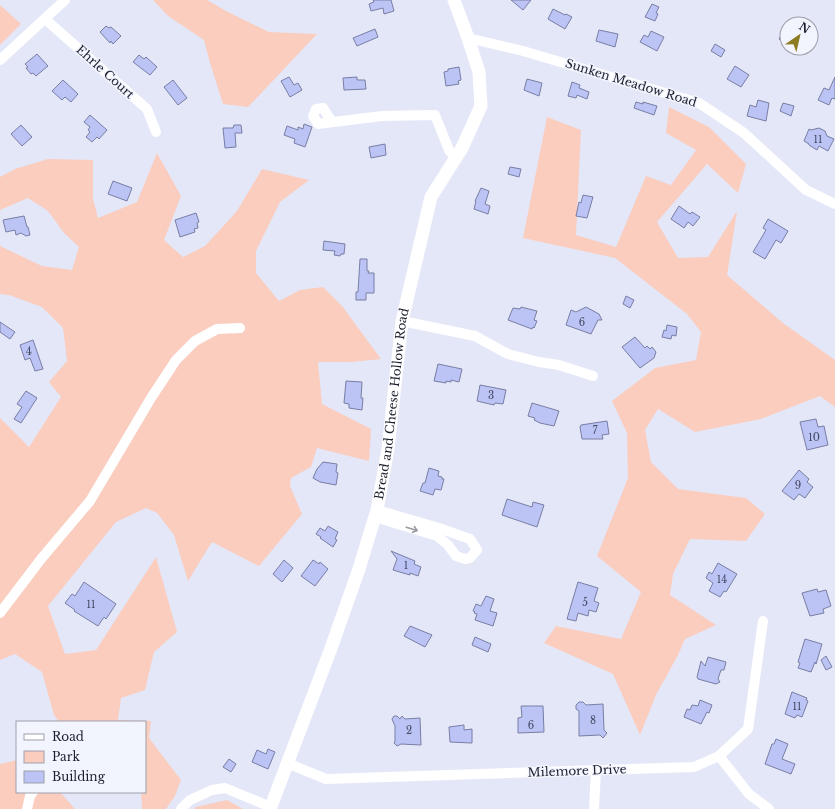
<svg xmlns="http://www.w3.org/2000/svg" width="835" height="809" font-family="'Libre Baskerville',serif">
<rect width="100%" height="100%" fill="#e4e7f8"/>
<g fill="#facdbf">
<path d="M 153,0 L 207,0 L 226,11 L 269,32 L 317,34 L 248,107 L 223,104 L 210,63 L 204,40 L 168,16 Z"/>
<path d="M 0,5 L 21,24 L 0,45 Z"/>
<path d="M 669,107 L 709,127 L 746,164 L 738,193 L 707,164 L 657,222 L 678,258 L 708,257 L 737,211 L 727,275 L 783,323 L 835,360 L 835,407 L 820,396 L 761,419 L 695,432 L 658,409 L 645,430 L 651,462 L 678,489 L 746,498 L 765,514 L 746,541 L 690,539 L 673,574 L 670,595 L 716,625 L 685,639 L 678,655 L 656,695 L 640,735 L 613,674 L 544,643 L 556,626 L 621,639 L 641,592 L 597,556 L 628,478 L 627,433 L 612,401 L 655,368 L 696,360 L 701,332 L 687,314 L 615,258 L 523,238 L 547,117 L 581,130 L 576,235 L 616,247 L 646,176 L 671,185 L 696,150 L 666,133 Z"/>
<path d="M 157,153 L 181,196 L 164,240 L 183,257 L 205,246 L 237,211 L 262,169 L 309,180 L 280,202 L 256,251 L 256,273 L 279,301 L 300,290 L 323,287 L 342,306 L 381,359 L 351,362 L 318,362 L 322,404 L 371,429 L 369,461 L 317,448 L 311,467 L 291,478 L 290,486 L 302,514 L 259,566 L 212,542 L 188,581 L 174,535 L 157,513 L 146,508 L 116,522 L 48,606 L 65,654 L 96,650 L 156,557 L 177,632 L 154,652 L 145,690 L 121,698 L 118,720 L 151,721 L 149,738 L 181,780 L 175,796 L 166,809 L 142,809 L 141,792 L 145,792 L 145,722 L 59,722 L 54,715 L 42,672 L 15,654 L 0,660 L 0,418 L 29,447 L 61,397 L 49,382 L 67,361 L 63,328 L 42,307 L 9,295 L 0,294 L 0,246 L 42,266 L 72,270 L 79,247 L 64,233 L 48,211 L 28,198 L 0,210 L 0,177 L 15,169 L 48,159 L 93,160 L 93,199 L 98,218 L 137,202 Z"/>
<path d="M 17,760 L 17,792 L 60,792 L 75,809 L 0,809 L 0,764 Z"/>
<path d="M 227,800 L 243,809 L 194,809 L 196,807 Z"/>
</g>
<g fill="#bcc4f5" stroke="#787ea4">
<path d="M 373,0 L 391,0 L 394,11 L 384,14 L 383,8 L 371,11 L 369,4 L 374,2 Z"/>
<path d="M 511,0 L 531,0 L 523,10 Z"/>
<path d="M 652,4 L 659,7 L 656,13 L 658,14 L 655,21 L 645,17 Z"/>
<path d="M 553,9 L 565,15 L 566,14 L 572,17 L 565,29 L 548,19 Z"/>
<path d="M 787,25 L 787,44 L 779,39 Z"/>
<path d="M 106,26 L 109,28 L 111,27 L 121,36 L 113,44 L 111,41 L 110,43 L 100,32 Z"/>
<path d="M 375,29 L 378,37 L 357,46 L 353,38 Z"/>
<path d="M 599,30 L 618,34 L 615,47 L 596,41 Z"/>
<path d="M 651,31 L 664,37 L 657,51 L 640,42 L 644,35 L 648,37 Z"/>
<path d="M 715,44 L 725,50 L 721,57 L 711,51 Z"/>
<path d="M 37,54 L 48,66 L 36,76 L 33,73 L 31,74 L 26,68 L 28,67 L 25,64 Z"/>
<path d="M 139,55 L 144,59 L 146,57 L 157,67 L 150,75 L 133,62 Z"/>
<path d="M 735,66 L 749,75 L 741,87 L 727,79 Z"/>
<path d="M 459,67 L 461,80 L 458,81 L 459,84 L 446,86 L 444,72 L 448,71 L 448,69 Z"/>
<path d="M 289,77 L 294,85 L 298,83 L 302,90 L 290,97 L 281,81 Z"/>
<path d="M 357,77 L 357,80 L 365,80 L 366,89 L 344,90 L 343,78 Z"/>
<path d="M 835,77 L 835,99 L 832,98 L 829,105 L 818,100 L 824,88 L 829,90 Z"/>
<path d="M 527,79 L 542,83 L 539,96 L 524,90 Z"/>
<path d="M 63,80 L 78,94 L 71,102 L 65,97 L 62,100 L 52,91 Z"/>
<path d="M 173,80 L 187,98 L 178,105 L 164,87 Z"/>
<path d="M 572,82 L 580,85 L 579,88 L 589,92 L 587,99 L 577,95 L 576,98 L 568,96 Z"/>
<path d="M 758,100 L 769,103 L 766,121 L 747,116 L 750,105 L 756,107 Z"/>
<path d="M 636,102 L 643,104 L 643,102 L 657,106 L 654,115 L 634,108 Z"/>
<path d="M 783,103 L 794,106 L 791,116 L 780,111 Z"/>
<path d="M 90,115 L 107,130 L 99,139 L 97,137 L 92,142 L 86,137 L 90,132 L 88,130 L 90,127 L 84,122 Z"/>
<path d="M 304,124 L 312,127 L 305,147 L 294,143 L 295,139 L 284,135 L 287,126 L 298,130 L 298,127 L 303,129 Z"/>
<path d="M 21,125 L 32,137 L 22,146 L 11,134 Z"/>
<path d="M 234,125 L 241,125 L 242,133 L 235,133 L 236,147 L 225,148 L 223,128 L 233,128 Z"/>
<path d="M 819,128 L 825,131 L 827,136 L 834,139 L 828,151 L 819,146 L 817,150 L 809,145 L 809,144 L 804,141 L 809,129 L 811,130 Z"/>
<path d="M 385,144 L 386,155 L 371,158 L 369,147 Z"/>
<path d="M 510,167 L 521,169 L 519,177 L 508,174 Z"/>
<path d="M 113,181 L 132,188 L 127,201 L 108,194 Z"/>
<path d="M 481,188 L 489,191 L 485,204 L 490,206 L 488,214 L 474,209 L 476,201 L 475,201 Z"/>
<path d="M 583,195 L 593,197 L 587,218 L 576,216 L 579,202 L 581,203 Z"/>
<path d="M 679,206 L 690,214 L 692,212 L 700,217 L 693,226 L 688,222 L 684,228 L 671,219 Z"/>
<path d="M 196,213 L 199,222 L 197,223 L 198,228 L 194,229 L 195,232 L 180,237 L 175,220 Z"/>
<path d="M 24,216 L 27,227 L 28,227 L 30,235 L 26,236 L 21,233 L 16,235 L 15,230 L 6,232 L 3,220 Z"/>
<path d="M 768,219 L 788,231 L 781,243 L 776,240 L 765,259 L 753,252 L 766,230 L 763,228 Z"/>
<path d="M 324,241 L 345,244 L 344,254 L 341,254 L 340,256 L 334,255 L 335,251 L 323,250 Z"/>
<path d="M 360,259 L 367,259 L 367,271 L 369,271 L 368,273 L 374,273 L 374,293 L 366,293 L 366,300 L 356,300 L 356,292 L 358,292 Z"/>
<path d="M 626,296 L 634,300 L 630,308 L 623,304 Z"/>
<path d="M 521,307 L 537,311 L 534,320 L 537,321 L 534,328 L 533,327 L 532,329 L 508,320 L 513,308 L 520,309 Z"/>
<path d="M 586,307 L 599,314 L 602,320 L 598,320 L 591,334 L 566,325 L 571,310 L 576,312 Z"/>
<path d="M 0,322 L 15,332 L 10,339 L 0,332 Z"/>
<path d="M 667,325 L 677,327 L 676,336 L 672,335 L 671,339 L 662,337 L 664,330 L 666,331 Z"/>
<path d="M 635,337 L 645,348 L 647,346 L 650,349 L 652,347 L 656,352 L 654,358 L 640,368 L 622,347 Z"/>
<path d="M 33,340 L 43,369 L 35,371 L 30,358 L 25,360 L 20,345 Z"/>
<path d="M 438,364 L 462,369 L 459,382 L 451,380 L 451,382 L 446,381 L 446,383 L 434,381 Z"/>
<path d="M 346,381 L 362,382 L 361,398 L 363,398 L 362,410 L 349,408 L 349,404 L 344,403 Z"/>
<path d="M 480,385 L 506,390 L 503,404 L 495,403 L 494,405 L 477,401 Z"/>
<path d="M 26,391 L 37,398 L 21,423 L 14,419 L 22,407 L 17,404 Z"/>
<path d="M 532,403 L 559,411 L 554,426 L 540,423 L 534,420 L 535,418 L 528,416 Z"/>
<path d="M 816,419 L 818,427 L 824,426 L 828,445 L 807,450 L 800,422 Z"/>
<path d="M 607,421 L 609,434 L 602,435 L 603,439 L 582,439 L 580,427 L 581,425 Z"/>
<path d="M 323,462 L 337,464 L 336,472 L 338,473 L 336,485 L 320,482 L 313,478 L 317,469 Z"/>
<path d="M 429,468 L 439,471 L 438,476 L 442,477 L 442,479 L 444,479 L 441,490 L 435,489 L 433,495 L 420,491 L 423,483 L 425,483 Z"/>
<path d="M 799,470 L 809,479 L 807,482 L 813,487 L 805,498 L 799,494 L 794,500 L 782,491 Z"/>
<path d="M 507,499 L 532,507 L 533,502 L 544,505 L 537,527 L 502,515 Z"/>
<path d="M 328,526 L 338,532 L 335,539 L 337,540 L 333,547 L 320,538 L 321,537 L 316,534 L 320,528 L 325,531 Z"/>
<path d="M 391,551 L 415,561 L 414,564 L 421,567 L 418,576 L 410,573 L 410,575 L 393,570 L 397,559 Z"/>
<path d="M 284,560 L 293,568 L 282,582 L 273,574 Z"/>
<path d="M 313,560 L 319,564 L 320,562 L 328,569 L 315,586 L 301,576 Z"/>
<path d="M 718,563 L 737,574 L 726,592 L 724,591 L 720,597 L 709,591 L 713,583 L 706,578 L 709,572 L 712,574 Z"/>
<path d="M 84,582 L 116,604 L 106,619 L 104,617 L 98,626 L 74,611 L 75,610 L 65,603 L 72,594 L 75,596 Z"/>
<path d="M 578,582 L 598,588 L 594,601 L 599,603 L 596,612 L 589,610 L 588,616 L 578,613 L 576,621 L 567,619 Z"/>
<path d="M 817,589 L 818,592 L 826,590 L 831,606 L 823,609 L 824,613 L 810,616 L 802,593 Z"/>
<path d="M 486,596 L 494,599 L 490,611 L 497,613 L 493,626 L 475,620 L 477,614 L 474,613 L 475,612 L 473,611 L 476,604 L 481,606 Z"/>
<path d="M 410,626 L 432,635 L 425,647 L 404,636 Z"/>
<path d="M 475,637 L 491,644 L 488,652 L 472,645 Z"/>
<path d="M 805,639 L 822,644 L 816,664 L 815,662 L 811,672 L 798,668 L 800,663 L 798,662 Z"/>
<path d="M 826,656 L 832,667 L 826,670 L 821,660 Z"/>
<path d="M 708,657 L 726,662 L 724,670 L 721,670 L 718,679 L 720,682 L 716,684 L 698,679 L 697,677 L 701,661 L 705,666 Z"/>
<path d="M 792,692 L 807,698 L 806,700 L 808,701 L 802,717 L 797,715 L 795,718 L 785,714 Z"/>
<path d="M 700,700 L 712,705 L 709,713 L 707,712 L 701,724 L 684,717 L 687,709 L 690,710 L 692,705 L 698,706 Z"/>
<path d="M 579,702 L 583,702 L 586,705 L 603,704 L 604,730 L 607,733 L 603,738 L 600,735 L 579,736 L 579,711 L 576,709 L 576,705 Z"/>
<path d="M 521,706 L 543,706 L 544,732 L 518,733 L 518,718 L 522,717 Z"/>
<path d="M 394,716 L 397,716 L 400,719 L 402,716 L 405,719 L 420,718 L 421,745 L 401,744 L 397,746 L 394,743 L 395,741 L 395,726 L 392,719 Z"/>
<path d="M 464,725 L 464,730 L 472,729 L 472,743 L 450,742 L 449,727 Z"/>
<path d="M 776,739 L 788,744 L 782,759 L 795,764 L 791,774 L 765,764 L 772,744 L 774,744 Z"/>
<path d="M 268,749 L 275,752 L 268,769 L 252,762 L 257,750 L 266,754 Z"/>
<path d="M 229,759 L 236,764 L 231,772 L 223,767 Z"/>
</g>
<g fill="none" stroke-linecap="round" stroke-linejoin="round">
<g stroke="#fff" stroke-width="10">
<path d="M 45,19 L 147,109 L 156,132"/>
<path d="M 468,38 L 523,51 L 699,103 L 744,133 L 806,190 L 835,204"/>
<path d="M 0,60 L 65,0"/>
<path d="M 332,122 L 323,108 L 316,109 L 313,116 L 318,124 L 382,116 L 435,115 L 449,150 L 455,158"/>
<path d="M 402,321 L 475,336 L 508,354 L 539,362 L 559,365 L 593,376"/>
<path d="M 375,517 L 437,536 L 448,545 L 456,556 L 465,559 L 470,558 L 477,550 L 470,539 L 439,528 L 377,510"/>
<path d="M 0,613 L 41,559 L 90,501 L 151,398 L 176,360 L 195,341 L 217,329 L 240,328"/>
<path d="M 719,756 L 749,794 L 769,809"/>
<path d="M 287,763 L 326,779 L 694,767 L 719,756 L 748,729 L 763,621"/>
<path d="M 27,809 L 30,796 L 33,792"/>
<path d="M 181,809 L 190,800 L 212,790 L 225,788 L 271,807"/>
<path d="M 594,809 L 596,770"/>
</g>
<path stroke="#fff" stroke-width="13" id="s1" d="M 270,809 L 330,651 L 359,569 L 377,510 L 388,449 L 402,321 L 431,197 L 462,148 L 481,106 L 479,72 L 468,38 L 454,0"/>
</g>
<defs><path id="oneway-shaft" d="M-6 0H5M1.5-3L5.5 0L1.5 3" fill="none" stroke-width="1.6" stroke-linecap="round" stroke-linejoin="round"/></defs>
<use stroke="#999aa1" href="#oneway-shaft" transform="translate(412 529) rotate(17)"/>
<g text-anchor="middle" stroke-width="3" stroke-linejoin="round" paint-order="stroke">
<g font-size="10" fill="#444860">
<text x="818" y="143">11</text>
<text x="582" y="326">6</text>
<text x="29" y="355">4</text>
<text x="491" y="399">3</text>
<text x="595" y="434">7</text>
<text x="814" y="441">10</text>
<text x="798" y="489">9</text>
<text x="406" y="569">1</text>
<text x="722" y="583">14</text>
<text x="585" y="606">5</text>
<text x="91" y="608">11</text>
<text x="797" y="710">11</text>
<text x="593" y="724">8</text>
<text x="531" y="729">6</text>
<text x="409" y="734">2</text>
</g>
<g font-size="12" fill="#1c1f2e" stroke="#f3f5fe">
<text transform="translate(105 72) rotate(42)" y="4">Ehrle Court</text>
<text transform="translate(631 83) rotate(17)" y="4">Sunken Meadow Road</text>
<text dy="4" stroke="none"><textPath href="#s1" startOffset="425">Bread and Cheese Hollow Road</textPath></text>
<text transform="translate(577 771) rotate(-2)" y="4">Milemore Drive</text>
</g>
</g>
<rect x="16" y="721" width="130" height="72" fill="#f3f5fe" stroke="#9d9fab"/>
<rect x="24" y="734" width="20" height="6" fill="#ffffff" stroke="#9d9fab"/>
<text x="52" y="741" font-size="12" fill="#1c1f2e">Road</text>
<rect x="24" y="751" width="20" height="12" fill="#facdbf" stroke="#9d9fab"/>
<text x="52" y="761" font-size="12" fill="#1c1f2e">Park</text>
<rect x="24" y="771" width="20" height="12" fill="#bcc4f5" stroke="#9d9fab"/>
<text x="52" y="781" font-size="12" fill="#1c1f2e">Building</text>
<g transform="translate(799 36) rotate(34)"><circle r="19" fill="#f3f5fe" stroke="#9d9fab"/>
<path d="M0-3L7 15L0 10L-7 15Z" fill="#8d7b21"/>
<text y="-6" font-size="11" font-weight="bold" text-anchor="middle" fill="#1c1f2e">N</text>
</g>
</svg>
